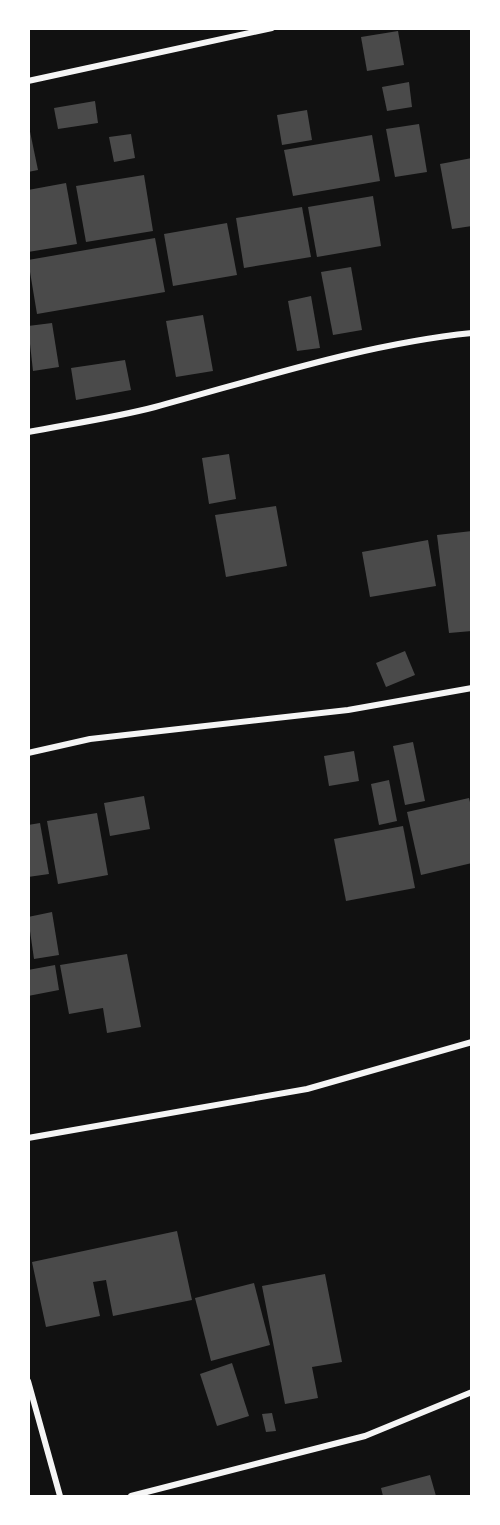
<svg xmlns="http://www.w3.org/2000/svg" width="500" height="1525" font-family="'PT Sans Narrow',sans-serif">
<rect width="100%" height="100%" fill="#111"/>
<g fill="#4a4a4a">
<path d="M 398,31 L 404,65 L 367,71 L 361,37 Z"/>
<path d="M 409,82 L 412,107 L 387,111 L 382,87 Z"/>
<path d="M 95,101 L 98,123 L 58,129 L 54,108 Z"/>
<path d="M 307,110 L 312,140 L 282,145 L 277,115 Z"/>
<path d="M 28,122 L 38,170 L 28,172 Z"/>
<path d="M 419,124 L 427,172 L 395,177 L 386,129 Z"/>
<path d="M 131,134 L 135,158 L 114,162 L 109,137 Z"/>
<path d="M 372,135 L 380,181 L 293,196 L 284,150 Z"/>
<path d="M 472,158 L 472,226 L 452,229 L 440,164 Z"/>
<path d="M 144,175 L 153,231 L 86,242 L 76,186 Z"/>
<path d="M 66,183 L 77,244 L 28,252 L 28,190 Z"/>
<path d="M 373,196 L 381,246 L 317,257 L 308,207 Z"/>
<path d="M 302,207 L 311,257 L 244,268 L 236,218 Z"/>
<path d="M 227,223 L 237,275 L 173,286 L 164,234 Z"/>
<path d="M 155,238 L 165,292 L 37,314 L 28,260 Z"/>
<path d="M 351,267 L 362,330 L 333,335 L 321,272 Z"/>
<path d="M 311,296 L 320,348 L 297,351 L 288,301 Z"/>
<path d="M 203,315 L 213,371 L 176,377 L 166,321 Z"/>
<path d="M 52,323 L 59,367 L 33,371 L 28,326 Z"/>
<path d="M 125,360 L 131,390 L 76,400 L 71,368 Z"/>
<path d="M 229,454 L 236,499 L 209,504 L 202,458 Z"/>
<path d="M 276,506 L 287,566 L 226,577 L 215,515 Z"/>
<path d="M 472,531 L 472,631 L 449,633 L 437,535 Z"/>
<path d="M 428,540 L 436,586 L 370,597 L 362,552 Z"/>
<path d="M 405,651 L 415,675 L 386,687 L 376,663 Z"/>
<path d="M 413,742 L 425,801 L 405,805 L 393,746 Z"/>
<path d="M 354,751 L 359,781 L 329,786 L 324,756 Z"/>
<path d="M 389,780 L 397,821 L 379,825 L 371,784 Z"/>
<path d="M 144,796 L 150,829 L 110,836 L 104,803 Z"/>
<path d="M 469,798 L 472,811 L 472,863 L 421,875 L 407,812 Z"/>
<path d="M 97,813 L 108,875 L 58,884 L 47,821 Z"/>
<path d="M 40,823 L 49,874 L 28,877 L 28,825 Z"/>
<path d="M 403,826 L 415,888 L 346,901 L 334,839 Z"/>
<path d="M 52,912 L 59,955 L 34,959 L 28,917 Z"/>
<path d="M 127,954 L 141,1027 L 107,1033 L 103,1008 L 69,1014 L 60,965 Z"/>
<path d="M 55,965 L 59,990 L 28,996 L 28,970 Z"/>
<path d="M 177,1231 L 192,1300 L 113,1316 L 106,1280 L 93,1282 L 100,1316 L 46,1327 L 32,1262 Z"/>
<path d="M 325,1274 L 342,1362 L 312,1367 L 318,1398 L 285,1404 L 262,1286 Z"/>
<path d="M 254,1283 L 270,1345 L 211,1361 L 195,1298 Z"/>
<path d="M 232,1363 L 249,1416 L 217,1426 L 200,1374 Z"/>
<path d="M 272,1413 L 276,1431 L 266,1432 L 262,1414 Z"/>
<path d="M 430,1475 L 436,1496 L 383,1496 L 381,1488 Z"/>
</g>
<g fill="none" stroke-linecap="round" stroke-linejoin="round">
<g stroke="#f5f5f5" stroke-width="6">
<path d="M 28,81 L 272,28"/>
<path d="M 28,432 C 70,424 113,418 155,407 C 259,379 364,344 472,333"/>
<path d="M 28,753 L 90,739 L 348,710 L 472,688"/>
<path d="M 28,1138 L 307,1089 L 472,1042"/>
<path d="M 28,1381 L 60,1496"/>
<path d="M 131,1496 L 365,1436 L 472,1392"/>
</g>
</g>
<rect width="500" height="1525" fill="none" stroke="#ffffff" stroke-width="60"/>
</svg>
